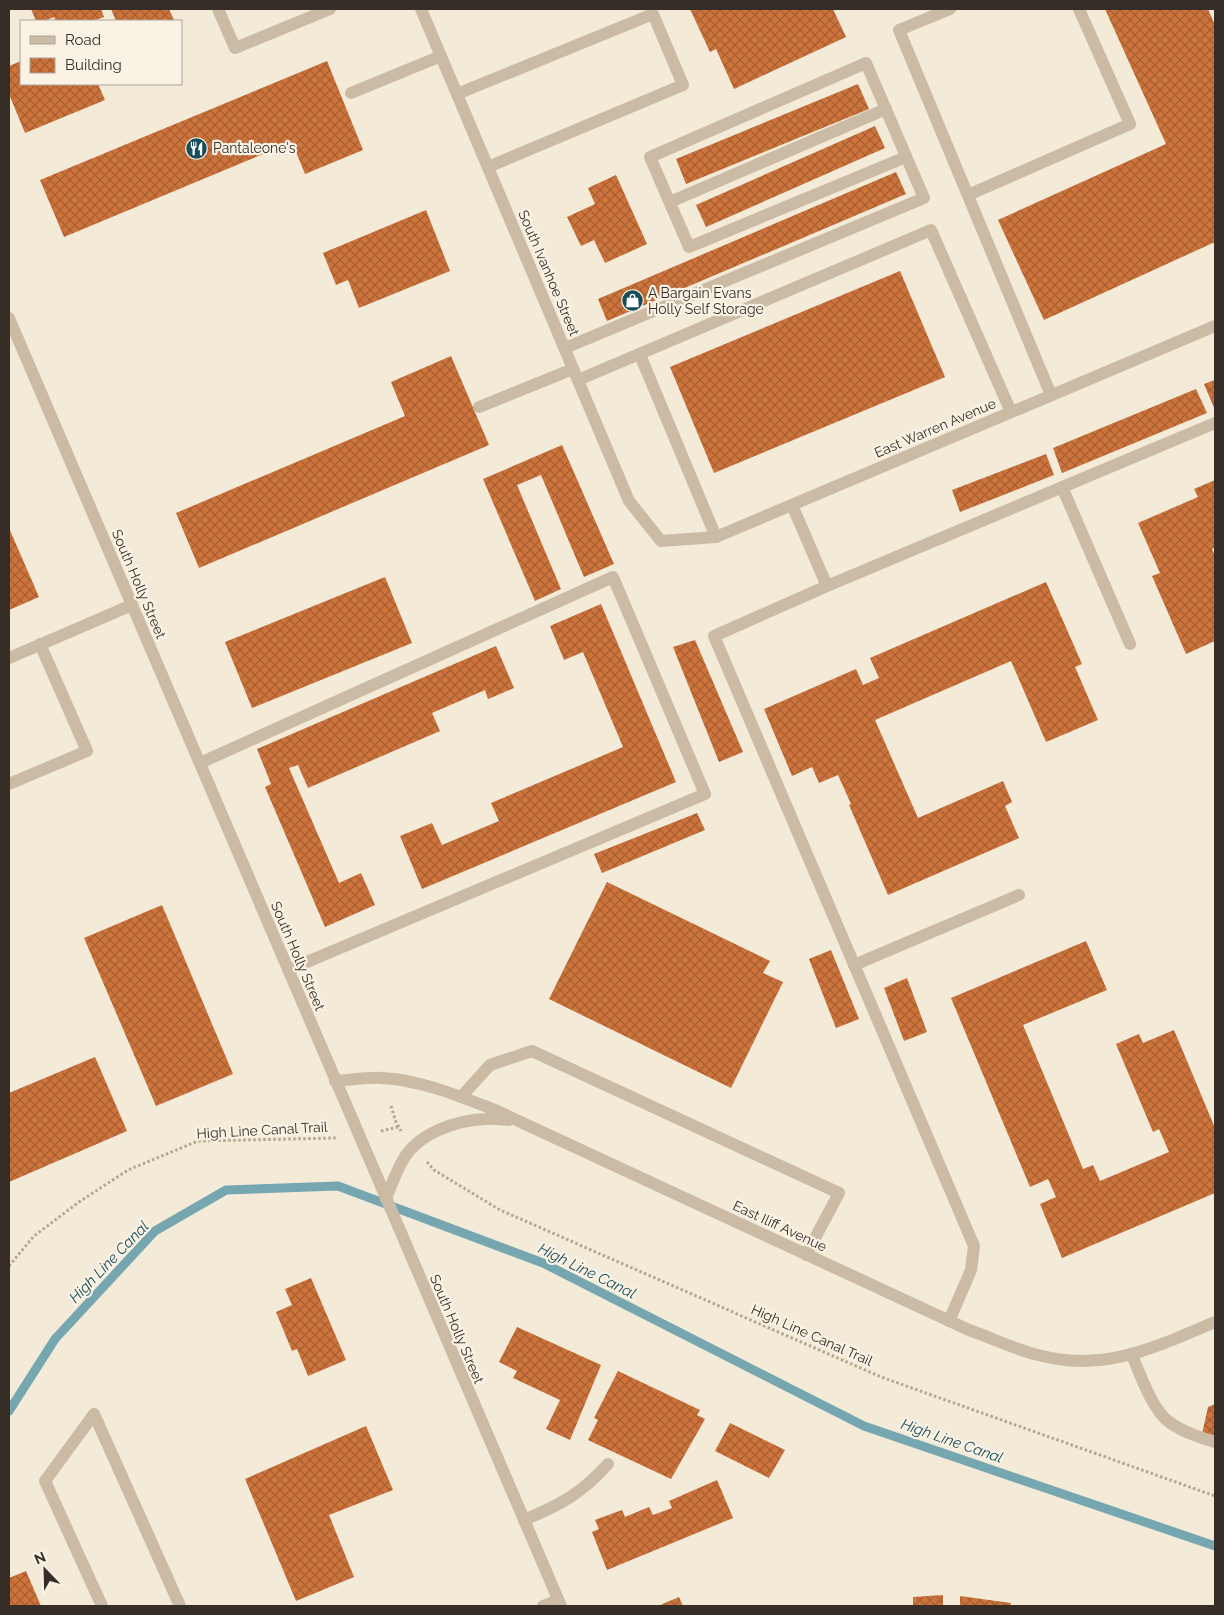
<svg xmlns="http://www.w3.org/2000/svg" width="1224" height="1615" font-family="Raleway,sans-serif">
<defs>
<pattern id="building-cross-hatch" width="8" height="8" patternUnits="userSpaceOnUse" patternTransform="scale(1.25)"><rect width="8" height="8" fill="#cd733c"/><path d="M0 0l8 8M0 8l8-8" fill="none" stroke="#a75f32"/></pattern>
</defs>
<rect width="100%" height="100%" fill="#f3ead8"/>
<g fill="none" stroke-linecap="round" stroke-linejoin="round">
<path stroke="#76a7b1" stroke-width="9" d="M 9,1411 L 55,1339 L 155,1231 L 226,1190 L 338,1186 L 543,1263 L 864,1426 L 1215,1546"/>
</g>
<g fill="url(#building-cross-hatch)">
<path d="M 31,9 L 101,9 L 104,17 L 93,21 L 56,21 L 54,17 L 44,21 L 36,21 Z"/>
<path d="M 111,9 L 169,9 L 174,20 L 116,21 Z"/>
<path d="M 690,9 L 833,9 L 846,37 L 734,89 L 716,49 L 710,52 Z"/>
<path d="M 1105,9 L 1208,9 L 1215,25 L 1215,242 L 1044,320 L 998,220 L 1166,144 Z"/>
<path d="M 21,61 L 21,84 L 98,84 L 105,100 L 25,133 L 9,94 L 9,66 Z"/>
<path d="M 327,61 L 363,150 L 305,174 L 292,142 L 64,237 L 40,180 Z"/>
<path d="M 858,84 L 869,109 L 686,184 L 676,159 Z"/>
<path d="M 875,126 L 885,148 L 706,227 L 696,205 Z"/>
<path d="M 896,172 L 906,194 L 607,321 L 598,299 Z"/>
<path d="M 616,175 L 647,244 L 605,263 L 594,240 L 581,246 L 567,217 L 595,204 L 588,188 Z"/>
<path d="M 426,210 L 450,271 L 359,308 L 348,280 L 336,285 L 323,253 Z"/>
<path d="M 900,271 L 945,377 L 714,473 L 670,367 Z"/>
<path d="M 451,356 L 489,445 L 199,568 L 176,513 L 405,416 L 391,382 Z"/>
<path d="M 1215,380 L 1215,410 L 1204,384 Z"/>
<path d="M 1196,389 L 1207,413 L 1062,473 L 1053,448 Z"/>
<path d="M 562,445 L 614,564 L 584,577 L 541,475 L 517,485 L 561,589 L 535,601 L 483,479 Z"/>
<path d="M 1046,454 L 1054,475 L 960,512 L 952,490 Z"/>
<path d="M 1215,480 L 1215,547 L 1212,549 L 1215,556 L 1215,641 L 1186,654 L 1152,576 L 1160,573 L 1138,523 L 1198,497 L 1194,489 Z"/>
<path d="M 9,528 L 39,597 L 9,610 Z"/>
<path d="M 385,577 L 412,643 L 252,708 L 225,642 Z"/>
<path d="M 1046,582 L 1082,664 L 1075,667 L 1098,720 L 1046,742 L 1011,661 L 875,720 L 918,818 L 1003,781 L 1012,802 L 1005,806 L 1019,838 L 888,895 L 849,805 L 851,804 L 838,775 L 819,783 L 812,767 L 792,776 L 764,709 L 856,669 L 863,685 L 879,678 L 870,658 Z"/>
<path d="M 601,604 L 676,782 L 422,889 L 400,836 L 432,823 L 442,845 L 499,821 L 491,803 L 623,747 L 583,652 L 564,660 L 550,626 Z"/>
<path d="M 695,640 L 743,752 L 719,762 L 673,647 Z"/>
<path d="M 496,646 L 514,688 L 488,699 L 485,690 L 432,713 L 440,731 L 308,788 L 298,765 L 289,768 L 339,883 L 361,873 L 375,905 L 325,927 L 265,787 L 271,784 L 257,749 Z"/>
<path d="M 697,813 L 705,830 L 602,873 L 594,854 Z"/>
<path d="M 607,882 L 770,961 L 763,973 L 783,982 L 731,1088 L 549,999 Z"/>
<path d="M 162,905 L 233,1074 L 156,1106 L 84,938 Z"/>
<path d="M 1086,941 L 1107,990 L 1023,1025 L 1083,1169 L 1093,1165 L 1100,1181 L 1169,1152 L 1159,1129 L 1153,1132 L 1116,1044 L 1139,1034 L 1143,1043 L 1174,1030 L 1215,1128 L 1215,1193 L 1062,1258 L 1040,1204 L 1056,1197 L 1048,1179 L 1030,1187 L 951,998 Z"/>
<path d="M 831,950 L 859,1019 L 836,1028 L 809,959 Z"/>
<path d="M 907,978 L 927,1032 L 904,1041 L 884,988 Z"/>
<path d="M 95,1057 L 127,1131 L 9,1182 L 9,1093 Z"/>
<path d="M 311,1278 L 346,1360 L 308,1376 L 297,1349 L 292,1351 L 276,1312 L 292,1305 L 285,1289 Z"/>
<path d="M 517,1327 L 601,1365 L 570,1440 L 546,1429 L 560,1400 L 513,1378 L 517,1371 L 499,1362 Z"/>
<path d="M 618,1371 L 700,1410 L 697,1415 L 705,1419 L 671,1479 L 588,1440 L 598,1420 L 594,1418 Z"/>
<path d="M 1215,1404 L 1215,1437 L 1202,1434 L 1208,1407 Z"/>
<path d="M 730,1423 L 785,1450 L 769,1478 L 715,1451 Z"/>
<path d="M 366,1426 L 393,1490 L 329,1515 L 354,1577 L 296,1601 L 245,1479 Z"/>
<path d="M 717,1480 L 733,1518 L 607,1570 L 592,1532 L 599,1529 L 595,1520 L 622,1510 L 625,1517 L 649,1507 L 653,1515 L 672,1508 L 669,1501 Z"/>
<path d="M 26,1571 L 41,1606 L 9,1606 L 9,1578 Z"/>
<path d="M 943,1595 L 943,1606 L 913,1606 L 913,1597 Z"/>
<path d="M 960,1596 L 1011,1603 L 1010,1606 L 960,1606 Z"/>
<path d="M 679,1597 L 683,1606 L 658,1606 Z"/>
</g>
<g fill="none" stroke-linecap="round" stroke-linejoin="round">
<g stroke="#b7a58e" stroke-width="3" stroke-dasharray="2.5 2.5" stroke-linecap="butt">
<path d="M 391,1106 L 396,1122 L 401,1131"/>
<path d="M 381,1131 L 398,1127"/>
<path d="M 427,1162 L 434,1170 L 500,1210 L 881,1377 L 1215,1496"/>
<path d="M 9,1266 L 34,1236 L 79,1202 L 128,1170 L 198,1141 L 336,1138"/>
</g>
<g stroke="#cbbba4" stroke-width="12">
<path d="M 218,9 L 235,48 L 330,9"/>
<path d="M 950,9 L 899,30 L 1051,395"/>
<path d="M 351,93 L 441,56"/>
<path d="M 457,94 L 653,14 L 683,85 L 488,167"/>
<path d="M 968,195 L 1130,124 L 1079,9"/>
<path d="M 670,202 L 886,109"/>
<path d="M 565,348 L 924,198 L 866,63 L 650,157 L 689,247 L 906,157"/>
<path d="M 640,355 L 716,537"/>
<path d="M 578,380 L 931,230 L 1011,412"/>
<path d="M 479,407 L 573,369"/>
<path d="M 1062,487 L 1130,644"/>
<path d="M 792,505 L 827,586 L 714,636 L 974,1246 L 971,1270 L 949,1321"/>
<path d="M 827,586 L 1215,423"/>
<path d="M 9,658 L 132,605"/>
<path d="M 200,763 L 613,577 L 705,794 L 288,970"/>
<path d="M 9,784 L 87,751 L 40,644"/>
<path d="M 854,965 L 1019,895"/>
<path d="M 461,1097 L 490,1065 L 532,1051 L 839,1193 L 806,1255"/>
<path d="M 1132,1355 C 1140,1374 1152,1409 1169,1422 C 1183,1432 1199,1437 1215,1442"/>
<path d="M 524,1520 C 560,1505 581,1494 608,1464"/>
<path d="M 102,1606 L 45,1481 L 94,1414 L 180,1606"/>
</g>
<g stroke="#cbbba4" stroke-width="12">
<path d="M 421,9 L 629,501 L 661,541 L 716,537 L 1215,326"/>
<path d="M 543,1606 L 558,1600"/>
</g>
<g stroke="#cbbba4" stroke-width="12">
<path d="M 9,318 L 561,1606"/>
<path d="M 335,1081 C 350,1080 367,1077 382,1078 C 421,1080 459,1096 495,1110 L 969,1330 C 992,1338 1014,1349 1038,1355 C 1104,1373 1156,1347 1215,1322"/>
<path d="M 386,1199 C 391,1186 396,1172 403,1160 C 418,1133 457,1120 486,1119 C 494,1118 502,1120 509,1120"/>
</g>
</g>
<defs>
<symbol id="restaurant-disc" viewBox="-11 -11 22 22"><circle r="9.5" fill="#194d5a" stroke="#faf3e5"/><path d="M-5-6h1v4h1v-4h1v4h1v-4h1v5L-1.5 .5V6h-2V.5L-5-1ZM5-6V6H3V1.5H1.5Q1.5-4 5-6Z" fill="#fff"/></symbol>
<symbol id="shop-disc" viewBox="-11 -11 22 22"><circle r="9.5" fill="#194d5a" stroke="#faf3e5"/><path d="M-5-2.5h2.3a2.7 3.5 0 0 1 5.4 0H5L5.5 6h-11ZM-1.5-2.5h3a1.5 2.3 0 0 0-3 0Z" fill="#fff"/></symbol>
</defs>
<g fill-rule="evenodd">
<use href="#restaurant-disc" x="184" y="136" width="25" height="25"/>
<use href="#shop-disc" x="620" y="288" width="25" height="25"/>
</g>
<g text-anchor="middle" stroke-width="4.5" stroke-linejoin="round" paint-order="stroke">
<g font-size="14" fill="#362d26" stroke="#faf3e5" text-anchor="start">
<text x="213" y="153">Pantaleone's</text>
<text x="648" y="298">A Bargain Evans<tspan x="648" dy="16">Holly Self Storage</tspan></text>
</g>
<g font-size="14" fill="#362d26" stroke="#faf3e5">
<text transform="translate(549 273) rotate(67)" y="5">South Ivanhoe Street</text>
<text transform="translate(935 428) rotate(-23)" y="5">East Warren Avenue</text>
<text transform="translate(139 584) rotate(67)" y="5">South Holly Street</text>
<text transform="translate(298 956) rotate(67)" y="5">South Holly Street</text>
<text transform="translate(262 1130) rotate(-3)" y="5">High Line Canal Trail</text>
<text transform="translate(780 1226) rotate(25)" y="5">East Iliff Avenue</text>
<text transform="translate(457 1329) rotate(67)" y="5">South Holly Street</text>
<text transform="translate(812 1335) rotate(24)" y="5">High Line Canal Trail</text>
</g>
<g font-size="15" font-style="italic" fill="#194d5a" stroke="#faf3e5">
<text transform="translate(109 1262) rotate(-46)" y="5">High Line Canal</text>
<text transform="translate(587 1271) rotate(26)" y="5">High Line Canal</text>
<text transform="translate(952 1441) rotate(19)" y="5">High Line Canal</text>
</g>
</g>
<rect width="1224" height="1615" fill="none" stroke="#362d26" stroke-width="20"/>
<rect x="20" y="20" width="162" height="65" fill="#faf3e5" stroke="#aca499"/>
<rect x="30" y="36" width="25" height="8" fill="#cbbba4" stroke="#aca499"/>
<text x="65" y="45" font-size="15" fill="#362d26">Road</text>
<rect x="30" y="58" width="25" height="15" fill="url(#building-cross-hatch)" stroke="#aca499"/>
<text x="65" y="70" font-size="15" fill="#362d26">Building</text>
<g transform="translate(45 1570) rotate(337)" stroke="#faf3e5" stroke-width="4" paint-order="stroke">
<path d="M0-4L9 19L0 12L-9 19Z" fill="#362d26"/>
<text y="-8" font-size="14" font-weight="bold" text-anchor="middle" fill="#362d26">N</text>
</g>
</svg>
